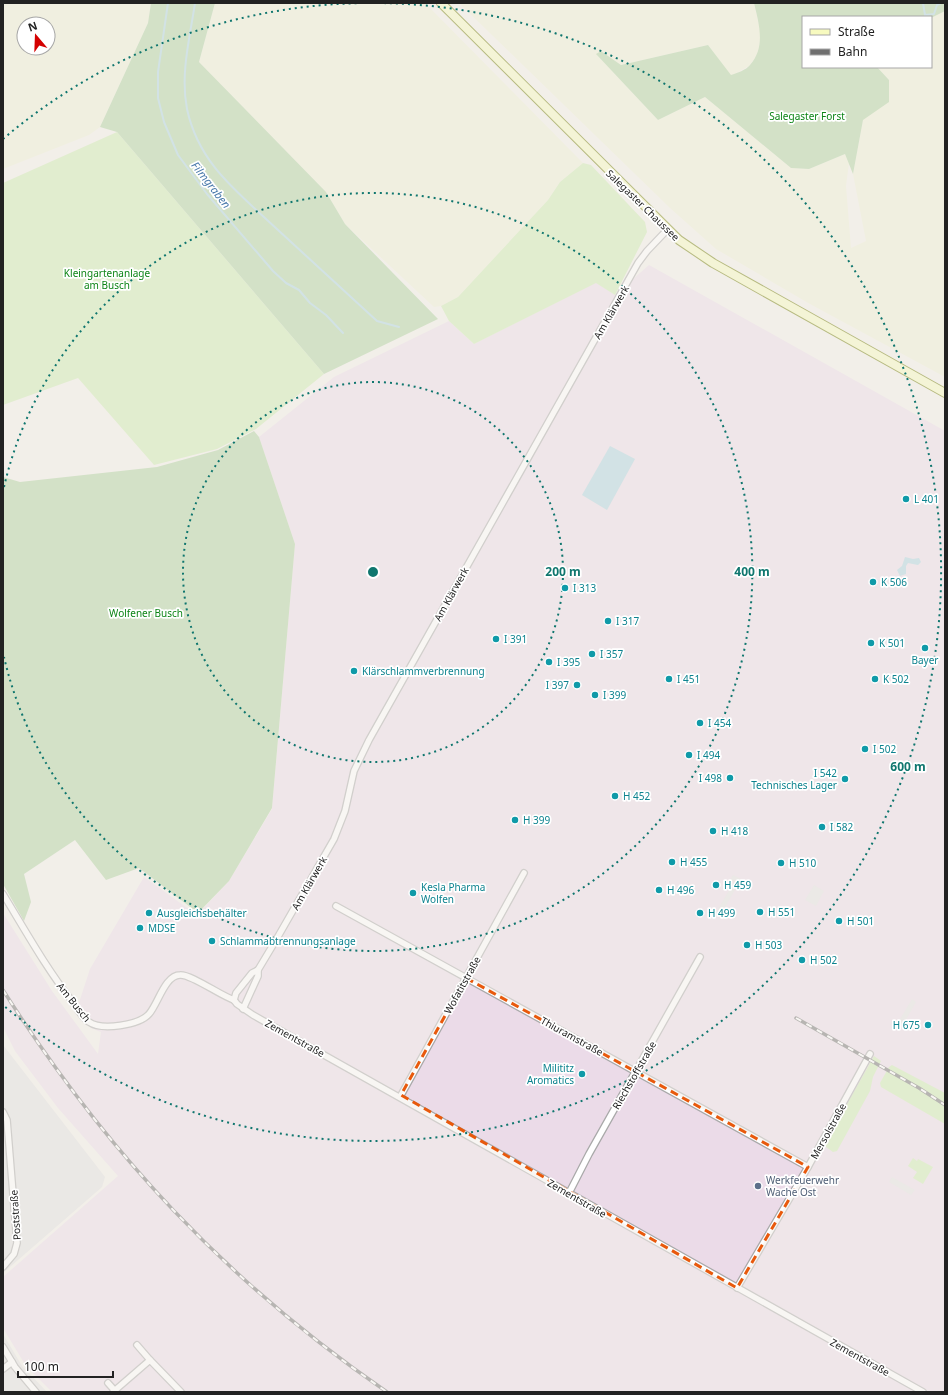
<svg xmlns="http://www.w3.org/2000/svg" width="948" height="1395" font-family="'Noto Sans',sans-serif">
<rect width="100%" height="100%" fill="#f2efe9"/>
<g fill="#e0dfdf">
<path d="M 3,1045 L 105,1177 L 102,1187 L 3,1273 Z"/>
<path d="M 3,1334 L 22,1366 L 47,1392 L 3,1392 Z"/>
</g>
<path fill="#ebdbe8" d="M 649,265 L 945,431 L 945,1392 L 52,1392 L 26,1366 L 3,1328 L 3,1277 L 118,1176 L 58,1108 L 15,1051 L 3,1027 L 3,913 L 52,991 L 98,1054 L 101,1032 L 91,1028 L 76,1012 L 90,969 L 144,877 L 197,915 L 229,881 L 272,809 L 295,544 L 259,437 L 334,377 L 449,321 L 474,344 L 596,282 L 615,295 Z"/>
<g fill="#eef0d5" fill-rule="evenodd">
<path d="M 3,3 L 151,3 L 148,23 L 100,127 L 89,135 L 3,169 ZM 24,24 L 48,24 L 48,48 L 24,48 Z"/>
<path d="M 215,3 L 425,3 L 583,163 L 560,182 L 548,200 L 458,297 L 441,306 L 434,307 L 345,224 L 326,192 L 199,62 Z"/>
<path d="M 459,3 L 754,3 L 761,34 L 758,54 L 749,66 L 731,76 L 708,45 L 621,65 L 601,51 L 597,55 L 658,120 L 705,97 L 791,168 L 809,169 L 845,154 L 849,163 L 846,186 L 851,248 L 866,241 L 853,174 L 863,120 L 889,80 L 877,67 L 931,67 L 931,18 L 945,11 L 945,377 L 810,304 L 716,249 L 670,208 Z"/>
</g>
<g fill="#cdebb0">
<path d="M 117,132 L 324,374 L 256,429 L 217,449 L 154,465 L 78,378 L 3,405 L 3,183 Z"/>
<path d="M 583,163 L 591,165 L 645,222 L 647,232 L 615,295 L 596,283 L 474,344 L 449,321 L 441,306 L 458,297 L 548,200 L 560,182 Z"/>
<path d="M 874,1056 L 881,1061 L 873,1077 L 870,1091 L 837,1151 L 833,1152 L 826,1147 L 825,1143 Z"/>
<path d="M 892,1065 L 945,1093 L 945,1124 L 881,1087 L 880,1083 L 889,1067 Z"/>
<path d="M 913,1158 L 917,1161 L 918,1159 L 933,1167 L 923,1184 L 913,1178 L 917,1172 L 908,1166 Z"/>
</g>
<g fill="#add19e">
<path d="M 151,3 L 215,3 L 199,62 L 326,192 L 345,224 L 438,319 L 324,374 L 117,132 L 100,127 L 148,23 Z"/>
<path d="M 754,3 L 945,3 L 945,11 L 931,18 L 803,17 L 803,67 L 877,67 L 889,80 L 889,102 L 863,120 L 853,174 L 845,154 L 809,169 L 791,168 L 705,97 L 658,120 L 596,54 L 601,51 L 621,65 L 708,45 L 731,75 C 737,73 746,70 750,65 C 766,47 759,24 754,3 Z"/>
<path d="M 254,431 L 259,437 L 295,544 L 272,808 L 229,881 L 198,913 L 139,868 L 106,880 L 75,840 L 24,874 L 31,902 L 24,921 L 3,884 L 3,477 L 20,482 L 157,467 L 218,450 Z"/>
</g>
<g fill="#e2e2e2">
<path d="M 733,875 L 741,879 L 720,916 L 715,914 L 734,882 L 730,880 Z"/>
<path d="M 814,885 L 824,891 L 816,906 L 805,900 Z"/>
<path d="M 912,999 L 916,1002 L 902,1027 L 897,1024 Z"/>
<path d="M 892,1177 L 915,1190 L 911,1195 L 889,1182 Z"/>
</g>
<g fill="#aad3df">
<path d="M 610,446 L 635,459 L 607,510 L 582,495 Z"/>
<path d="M 905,557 L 913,559 L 919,558 L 921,562 L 918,565 L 908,563 L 906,566 L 906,574 L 900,576 L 897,570 L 902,566 Z"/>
</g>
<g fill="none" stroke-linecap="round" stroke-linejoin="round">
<g stroke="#aad3df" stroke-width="2">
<path d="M 168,3 L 158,72 L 158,98 L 164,122 L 178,155 L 207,194 L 273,271 L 286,283 L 299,290 L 310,303 L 326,315 L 343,333"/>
<path d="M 195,3 C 190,37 180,74 187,109 C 199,165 239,193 278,230 C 311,260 344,291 377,321 L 399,327"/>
<path d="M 923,3 L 925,15 L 934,14 L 937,5 L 941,3"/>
</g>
<defs>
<g id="minor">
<path d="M 3,894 C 25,930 46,968 72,1001 C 77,1008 82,1018 89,1022 C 102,1031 139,1025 149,1014 C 158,1004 165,975 180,975 C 191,974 221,996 234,1000"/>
<path d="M 336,906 L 808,1167"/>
<path d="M 234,1000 L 236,993 L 252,973 L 258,970 L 276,940 L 334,839 L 345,811 L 354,771 L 369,740 L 638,263 L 647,251 L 667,230"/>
<path d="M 234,1000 L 237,1004 L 253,1015 L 923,1392"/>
<path d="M 243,1009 L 258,976 L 258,970"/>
<path d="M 400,1097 L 524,873"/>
<path d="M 3,1112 L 7,1120 L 17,1243 L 14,1254 L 3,1267"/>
<path d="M 569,1193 L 589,1154 L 700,957"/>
<path d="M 737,1288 L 808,1167 L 870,1054"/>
<path d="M 137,1345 L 150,1360"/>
<path d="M 3,1347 L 15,1367 L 36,1392"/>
<path d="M 3,1369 L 12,1362"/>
<path d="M 108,1383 L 116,1392"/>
<path d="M 113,1392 L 150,1360 L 181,1392"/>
</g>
<path id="secondary" d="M 441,3 L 679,240 L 713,263 L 945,393"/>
</defs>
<use href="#minor" stroke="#a9a9a9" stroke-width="8"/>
<use href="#secondary" stroke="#707d05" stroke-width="10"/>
<use href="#minor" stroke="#fff" stroke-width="5.5"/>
<use href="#secondary" stroke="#f7fabf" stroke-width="8"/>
<defs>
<g id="rail">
<path d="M 3,990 C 106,1152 228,1283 387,1392"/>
<path d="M 796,1018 L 919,1088 L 945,1105"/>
</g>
</defs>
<use href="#rail" stroke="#707070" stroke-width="3.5"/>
<use href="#rail" stroke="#fff" stroke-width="2" stroke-dasharray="6" stroke-linecap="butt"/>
</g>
<path d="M0 0H948V1395H0ZM 466,978 L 808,1167 L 737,1288 L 401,1095 Z" fill="#f2efe9" fill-opacity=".55" fill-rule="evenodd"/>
<path fill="none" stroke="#e8590c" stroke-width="3" stroke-dasharray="8 5" stroke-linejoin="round" d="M 466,978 L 808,1167 L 737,1288 L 401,1095 Z"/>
<g fill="none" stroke="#0f766e" stroke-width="2" stroke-dasharray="2 4">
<circle cx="373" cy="572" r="190"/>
<path d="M4 487A379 379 0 1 1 4 657"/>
<path d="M3 139A569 569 0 0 1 368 3M378 3A569 569 0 1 1 3 1005"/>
</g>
<g fill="#0f9aa8" stroke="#fff" stroke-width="1.5">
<circle cx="906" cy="499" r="4"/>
<circle cx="873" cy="582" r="4"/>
<circle cx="565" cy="588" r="4"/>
<circle cx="608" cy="621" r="4"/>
<circle cx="496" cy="639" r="4"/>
<circle cx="871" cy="643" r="4"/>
<circle cx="925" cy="648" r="4"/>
<circle cx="592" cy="654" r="4"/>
<circle cx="549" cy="662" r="4"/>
<circle cx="354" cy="671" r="4"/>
<circle cx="669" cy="679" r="4"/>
<circle cx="875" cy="679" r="4"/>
<circle cx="577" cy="685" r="4"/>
<circle cx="595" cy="695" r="4"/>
<circle cx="700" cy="723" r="4"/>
<circle cx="865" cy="749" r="4"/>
<circle cx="689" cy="755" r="4"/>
<circle cx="730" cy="778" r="4"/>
<circle cx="845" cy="779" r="4"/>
<circle cx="615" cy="796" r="4"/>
<circle cx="515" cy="820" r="4"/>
<circle cx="822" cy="827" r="4"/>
<circle cx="713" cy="831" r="4"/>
<circle cx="672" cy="862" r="4"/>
<circle cx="781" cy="863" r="4"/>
<circle cx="716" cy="885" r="4"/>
<circle cx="659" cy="890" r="4"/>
<circle cx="413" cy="893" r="4"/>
<circle cx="760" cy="912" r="4"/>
<circle cx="149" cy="913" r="4"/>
<circle cx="700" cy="913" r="4"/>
<circle cx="839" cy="921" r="4"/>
<circle cx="140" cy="928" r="4"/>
<circle cx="212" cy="941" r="4"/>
<circle cx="747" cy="945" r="4"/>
<circle cx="802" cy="960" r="4"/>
<circle cx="928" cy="1025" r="4"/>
<circle cx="582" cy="1074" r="4"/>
</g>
<circle fill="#5c6f8a" stroke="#fff" stroke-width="1.5" cx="758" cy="1186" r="4"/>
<g text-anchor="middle" stroke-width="3.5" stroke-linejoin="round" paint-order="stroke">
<g font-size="10" fill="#0c8416" stroke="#fff">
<text x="807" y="120">Salegaster Forst</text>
<text x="107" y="277">Kleingartenanlage<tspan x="107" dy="12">am Busch</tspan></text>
<text x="146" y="617">Wolfener Busch</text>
</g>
<g font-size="10" fill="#222" stroke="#fff">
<text transform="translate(643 205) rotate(44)" y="4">Salegaster Chaussee</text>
<text transform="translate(611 312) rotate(-60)" y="4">Am Klärwerk</text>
<text transform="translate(451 594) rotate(-61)" y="4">Am Klärwerk</text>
<text transform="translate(309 883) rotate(-60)" y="4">Am Klärwerk</text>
<text transform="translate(462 985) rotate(-61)" y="4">Wofatitstraße</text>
<text transform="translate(74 1002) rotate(51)" y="4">Am Busch</text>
<text transform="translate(572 1036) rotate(29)" y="4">Thiuramstraße</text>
<text transform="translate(295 1038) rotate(29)" y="4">Zementstraße</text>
<text transform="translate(634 1075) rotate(-60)" y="4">Riechstoffstraße</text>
<text transform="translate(828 1131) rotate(-61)" y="4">Mersolstraße</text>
<text transform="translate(577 1198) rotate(30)" y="4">Zementstraße</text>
<text transform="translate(15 1215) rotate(-94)" y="4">Poststraße</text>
<text transform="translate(860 1357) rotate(29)" y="4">Zementstraße</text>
</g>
<g font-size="10" fill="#0d838f" stroke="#fff" text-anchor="start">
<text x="914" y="503">L 401</text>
<text x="881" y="586">K 506</text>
<text x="573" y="592">I 313</text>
<text x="616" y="625">I 317</text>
<text x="504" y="643">I 391</text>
<text x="879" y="647">K 501</text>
<text x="600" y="658">I 357</text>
<text x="925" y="664" text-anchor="middle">Bayer</text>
<text x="557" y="666">I 395</text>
<text x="362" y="675">Klärschlammverbrennung</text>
<text x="677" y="683">I 451</text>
<text x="883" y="683">K 502</text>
<text x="569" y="689" text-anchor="end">I 397</text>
<text x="603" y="699">I 399</text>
<text x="708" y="727">I 454</text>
<text x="873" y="753">I 502</text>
<text x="697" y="759">I 494</text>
<text x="837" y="777" text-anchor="end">I 542<tspan x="837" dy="12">Technisches Lager</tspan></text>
<text x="722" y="782" text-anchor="end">I 498</text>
<text x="623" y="800">H 452</text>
<text x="523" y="824">H 399</text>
<text x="830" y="831">I 582</text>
<text x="721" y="835">H 418</text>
<text x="680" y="866">H 455</text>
<text x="789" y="867">H 510</text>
<text x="724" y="889">H 459</text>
<text x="421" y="891">Kesla Pharma<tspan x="421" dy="12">Wolfen</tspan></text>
<text x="667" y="894">H 496</text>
<text x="768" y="916">H 551</text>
<text x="157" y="917">Ausgleichsbehälter</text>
<text x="708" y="917">H 499</text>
<text x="847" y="925">H 501</text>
<text x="148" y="932">MDSE</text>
<text x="220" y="945">Schlammabtrennungsanlage</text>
<text x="755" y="949">H 503</text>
<text x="810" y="964">H 502</text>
<text x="920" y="1029" text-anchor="end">H 675</text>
<text x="574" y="1072" text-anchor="end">Milititz<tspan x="574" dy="12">Aromatics</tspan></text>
</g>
<g font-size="10" fill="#4e5e75" stroke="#fff" text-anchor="start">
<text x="766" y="1184">Werkfeuerwehr<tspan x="766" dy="12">Wache Ost</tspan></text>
</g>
<g font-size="11" font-style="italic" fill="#4a7aab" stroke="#fff">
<text transform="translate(211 185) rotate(52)" y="4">Filmgraben</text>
</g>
</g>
<circle cx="373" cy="572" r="6" fill="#0f766e" stroke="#fff" stroke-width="2"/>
<g font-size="12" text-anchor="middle" font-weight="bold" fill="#0f766e" stroke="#fff" stroke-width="3.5" stroke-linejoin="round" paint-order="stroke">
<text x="563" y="576">200 m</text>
<text x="752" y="576">400 m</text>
<text x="908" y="771">600 m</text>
</g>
<rect width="948" height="1395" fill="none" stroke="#222222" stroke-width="8"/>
<rect x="802" y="16" width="130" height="52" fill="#ffffff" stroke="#a7a7a7"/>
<rect x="810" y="29" width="20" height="6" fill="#f7fabf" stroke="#a7a7a7"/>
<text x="838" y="36" font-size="12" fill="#222222">Straße</text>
<rect x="810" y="49" width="20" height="6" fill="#707070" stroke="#a7a7a7"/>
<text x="838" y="56" font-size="12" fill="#222222">Bahn</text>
<g transform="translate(36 36) rotate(341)"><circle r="19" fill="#ffffff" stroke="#a7a7a7"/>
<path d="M0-3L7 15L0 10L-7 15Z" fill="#d40000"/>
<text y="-6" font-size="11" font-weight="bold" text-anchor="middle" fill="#222222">N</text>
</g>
<path d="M18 1371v6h95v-6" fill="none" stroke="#222222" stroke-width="2"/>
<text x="24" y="1371" font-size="12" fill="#222222" stroke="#ffffff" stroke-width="3" paint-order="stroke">100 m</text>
</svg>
